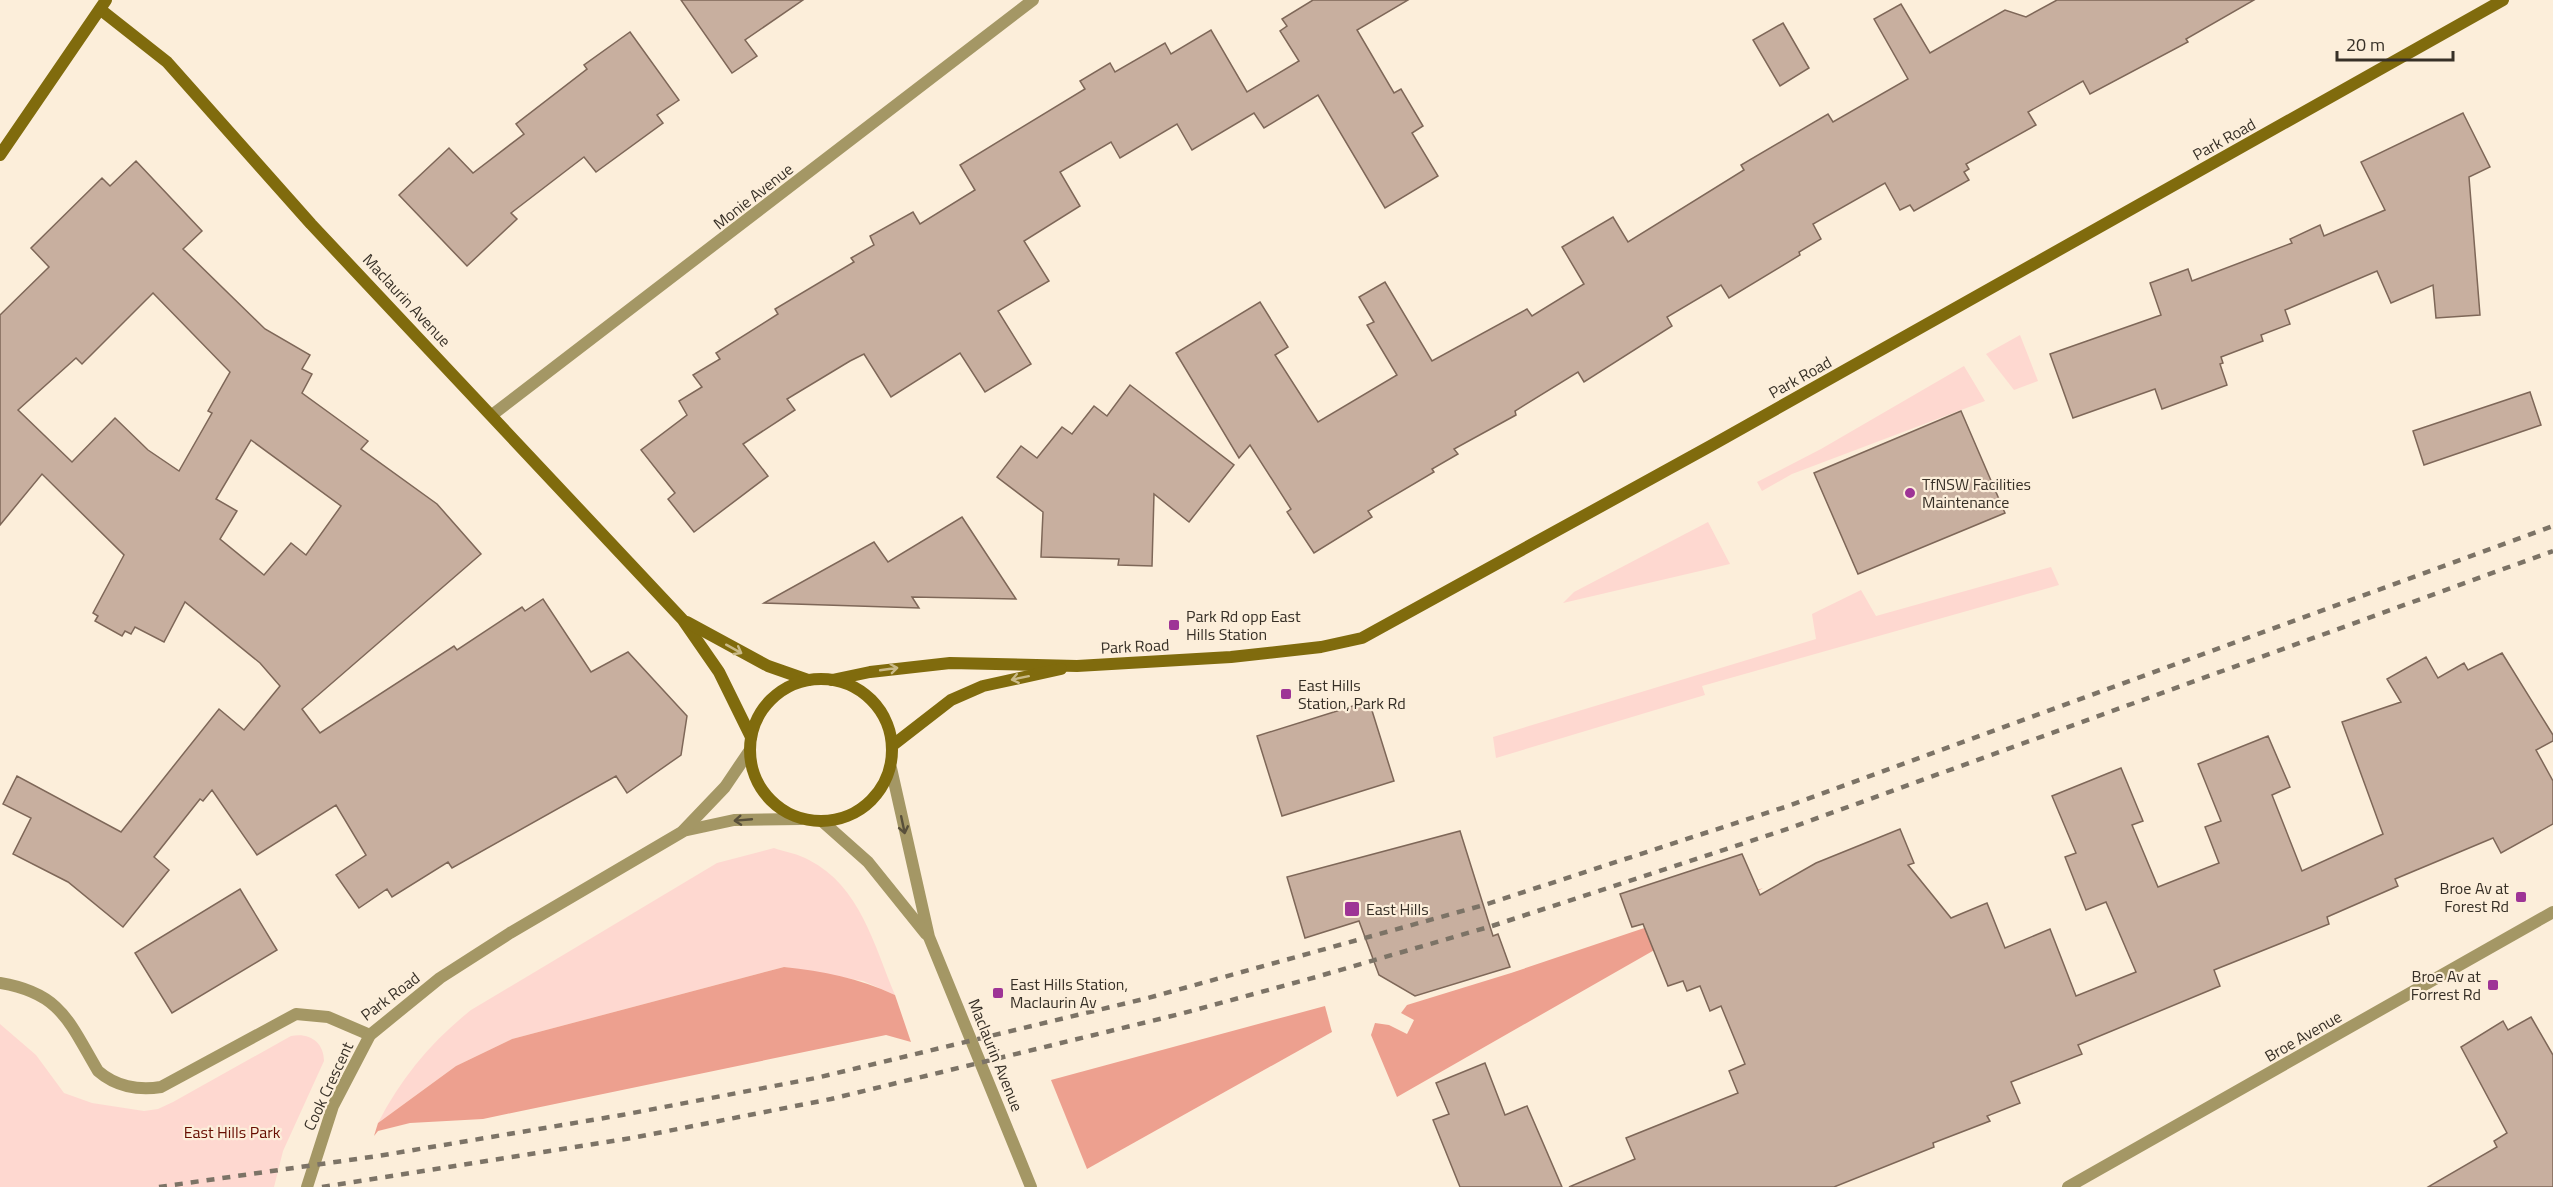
<svg xmlns="http://www.w3.org/2000/svg" width="2553" height="1187" font-family="'Titillium Web',sans-serif">
<rect width="100%" height="100%" fill="#fceeda"/>
<g fill="#fed8d0">
<path d="M 2020,335 L 2038,381 L 2014,390 L 1986,354 Z"/>
<path d="M 1964,366 L 1985,401 L 1792,474 L 1762,491 L 1757,482 L 1821,449 Z"/>
<path d="M 1708,522 L 1730,564 L 1563,603 L 1574,592 Z"/>
<path d="M 2051,567 L 2059,585 L 1702,686 L 1705,695 L 1496,758 L 1493,737 L 1816,639 L 1812,614 L 1861,590 L 1876,616 Z"/>
<path d="M 774,848 C 785,852 799,854 809,860 C 860,886 874,945 895,995 L 863,981 L 784,967 L 512,1039 L 456,1066 L 378,1123 C 401,1078 432,1041 471,1010 L 717,863 Z"/>
<path d="M 0,1024 L 36,1055 L 64,1093 L 92,1103 L 144,1111 L 158,1109 L 173,1102 L 291,1036 C 309,1032 324,1042 324,1061 L 283,1151 L 274,1187 L 0,1187 Z"/>
</g>
<g fill="#eda08f">
<path d="M 1763,888 L 1397,1097 L 1371,1035 L 1375,1023 L 1389,1025 L 1407,1034 L 1414,1020 L 1401,1013 L 1407,1005 L 1511,973 Z"/>
<path d="M 784,967 C 824,971 858,978 895,995 L 911,1042 L 886,1035 L 483,1119 L 410,1123 L 378,1131 L 374,1136 L 378,1123 L 456,1066 L 512,1039 Z"/>
<path d="M 1325,1006 L 1332,1032 L 1087,1169 L 1051,1080 Z"/>
</g>
<g fill="#c8af9f" stroke="#7e6758" stroke-width="1.5" fill-rule="evenodd">
<path d="M 681,0 L 803,0 L 745,40 L 757,56 L 732,73 Z"/>
<path d="M 1313,0 L 1408,0 L 1357,30 L 1394,93 L 1401,89 L 1423,126 L 1412,133 L 1438,176 L 1385,208 L 1318,95 L 1264,128 L 1254,113 L 1192,150 L 1177,124 L 1120,158 L 1111,142 L 1060,172 L 1080,206 L 1024,241 L 1049,281 L 998,311 L 1031,364 L 985,392 L 960,353 L 891,397 L 864,354 L 850,361 L 787,399 L 795,410 L 743,444 L 768,476 L 694,532 L 668,499 L 675,493 L 641,450 L 687,415 L 679,401 L 702,387 L 693,375 L 720,359 L 716,353 L 778,314 L 775,309 L 854,262 L 851,258 L 874,245 L 870,236 L 913,212 L 920,224 L 975,190 L 960,165 L 1085,89 L 1080,81 L 1110,63 L 1115,72 L 1165,43 L 1171,54 L 1211,30 L 1247,92 L 1299,61 L 1280,31 L 1287,26 L 1282,19 Z"/>
<path d="M 2057,0 L 2254,0 L 2186,39 L 2188,42 L 2090,94 L 2083,81 L 2028,112 L 2036,125 L 1966,164 L 1969,169 L 1964,172 L 1969,180 L 1914,211 L 1910,205 L 1900,210 L 1885,183 L 1813,224 L 1821,239 L 1799,252 L 1800,255 L 1729,298 L 1721,285 L 1667,317 L 1672,326 L 1584,382 L 1578,372 L 1515,411 L 1516,415 L 1454,449 L 1458,454 L 1432,469 L 1434,472 L 1368,511 L 1372,517 L 1314,553 L 1287,512 L 1291,509 L 1250,445 L 1239,458 L 1176,353 L 1260,302 L 1288,347 L 1275,355 L 1318,422 L 1397,375 L 1367,325 L 1374,322 L 1359,297 L 1385,282 L 1432,361 L 1527,309 L 1532,316 L 1584,284 L 1562,247 L 1613,217 L 1628,242 L 1744,170 L 1741,165 L 1828,114 L 1833,122 L 1908,79 L 1874,19 L 1901,4 L 1930,53 L 2005,10 L 2026,17 Z"/>
<path d="M 1783,23 L 1809,68 L 1780,86 L 1753,40 Z"/>
<path d="M 630,32 L 679,100 L 657,115 L 663,123 L 596,172 L 584,157 L 511,213 L 517,219 L 467,266 L 399,195 L 449,148 L 473,173 L 524,134 L 516,124 L 587,69 L 584,65 Z"/>
<path d="M 2463,113 L 2490,167 L 2469,177 L 2480,315 L 2436,318 L 2433,285 L 2391,303 L 2377,271 L 2285,310 L 2290,324 L 2261,335 L 2263,341 L 2221,357 L 2223,363 L 2220,364 L 2227,385 L 2162,409 L 2155,389 L 2073,418 L 2050,354 L 2161,315 L 2150,283 L 2188,269 L 2192,281 L 2292,243 L 2290,239 L 2320,225 L 2324,236 L 2385,210 L 2361,162 Z"/>
<path d="M 136,161 L 202,231 L 183,249 L 265,329 L 310,355 L 302,369 L 312,374 L 302,393 L 368,441 L 361,449 L 437,504 L 481,554 L 302,709 L 320,733 L 454,646 L 457,650 L 522,607 L 525,611 L 543,599 L 591,672 L 628,652 L 687,716 L 681,755 L 627,793 L 616,776 L 452,868 L 448,862 L 392,897 L 387,889 L 359,908 L 336,875 L 366,855 L 336,805 L 257,855 L 212,790 L 203,801 L 200,799 L 154,857 L 169,870 L 123,927 L 68,882 L 13,854 L 31,818 L 3,804 L 17,776 L 121,832 L 219,709 L 244,730 L 280,686 L 260,663 L 185,602 L 164,642 L 135,627 L 131,634 L 125,631 L 122,636 L 95,621 L 98,616 L 93,613 L 124,555 L 42,474 L 0,525 L 0,315 L 49,267 L 31,248 L 102,178 L 110,186 ZM 153,293 L 230,372 L 208,411 L 212,413 L 179,471 L 148,450 L 115,418 L 72,462 L 18,410 L 76,358 L 82,364 ZM 251,440 L 341,506 L 306,555 L 291,543 L 264,575 L 220,539 L 237,511 L 216,499 Z"/>
<path d="M 1130,385 L 1234,465 L 1189,522 L 1154,494 L 1152,566 L 1118,565 L 1119,559 L 1041,557 L 1043,512 L 997,477 L 1021,446 L 1037,458 L 1062,427 L 1072,434 L 1094,406 L 1107,416 Z"/>
<path d="M 2530,392 L 2541,425 L 2424,465 L 2413,431 Z"/>
<path d="M 1961,411 L 2005,513 L 1858,574 L 1814,473 Z"/>
<path d="M 962,517 L 1016,599 L 912,597 L 919,608 L 764,603 L 874,542 L 888,562 Z"/>
<path d="M 2502,653 L 2553,735 L 2553,741 L 2536,750 L 2553,781 L 2553,824 L 2501,853 L 2493,838 L 2395,879 L 2398,886 L 2327,917 L 2329,924 L 2214,970 L 2220,986 L 2078,1045 L 2082,1054 L 2011,1082 L 2020,1103 L 1987,1116 L 1990,1121 L 1933,1143 L 1934,1147 L 1834,1187 L 1569,1187 L 1635,1159 L 1626,1138 L 1738,1093 L 1729,1071 L 1745,1064 L 1721,1006 L 1710,1011 L 1700,986 L 1687,991 L 1683,981 L 1668,986 L 1643,924 L 1632,927 L 1620,894 L 1742,854 L 1760,895 L 1816,863 L 1900,829 L 1914,863 L 1908,865 L 1951,918 L 1987,903 L 2005,948 L 2050,929 L 2076,996 L 2136,972 L 2106,902 L 2086,910 L 2065,857 L 2076,853 L 2052,796 L 2121,768 L 2143,821 L 2132,825 L 2158,887 L 2219,863 L 2205,827 L 2221,821 L 2198,764 L 2268,736 L 2290,787 L 2272,795 L 2302,871 L 2383,834 L 2342,722 L 2401,702 L 2387,679 L 2426,657 L 2438,678 L 2464,663 L 2468,670 Z"/>
<path d="M 1369,701 L 1394,781 L 1282,816 L 1257,736 Z"/>
<path d="M 1460,831 L 1493,936 L 1498,934 L 1510,967 L 1415,996 L 1379,975 L 1359,921 L 1305,938 L 1287,877 Z"/>
<path d="M 240,889 L 277,950 L 172,1013 L 135,953 Z"/>
<path d="M 2531,1017 L 2553,1055 L 2553,1187 L 2428,1187 L 2497,1147 L 2494,1141 L 2507,1133 L 2461,1047 L 2503,1021 L 2508,1030 Z"/>
<path d="M 1485,1063 L 1505,1115 L 1527,1106 L 1562,1187 L 1460,1187 L 1433,1120 L 1449,1114 L 1436,1083 Z"/>
</g>
<g fill="none" stroke-linecap="round" stroke-linejoin="round">
<g stroke="#a49765" stroke-width="12">
<path d="M 492,415 L 1033,0"/>
<path d="M 683,831 L 734,820 L 801,819"/>
<path d="M 0,983 C 61,993 69,1022 98,1071 C 115,1086 138,1091 161,1087 L 296,1014 L 328,1017 L 370,1035"/>
<path d="M 307,1187 L 333,1106 L 370,1035 L 440,978 L 510,933 L 682,832 L 725,787 L 750,750"/>
<path d="M 2068,1187 L 2553,912"/>
</g>
<g stroke="#a49765" stroke-width="12">
<path d="M 891,768 L 929,937 L 1031,1187"/>
<path d="M 823,822 L 868,862 L 926,934"/>
</g>
<g stroke="#806b0d" stroke-width="12">
<path d="M 101,10 L 167,62 L 311,224 L 683,620 L 719,672 L 751,737"/>
<path d="M 0,155 L 106,0"/>
<path d="M 687,622 L 768,666 L 808,680"/>
<circle cx="821" cy="750" r="71"/>
<path d="M 832,680 L 870,672 L 950,663 L 1077,666 L 1231,657 L 1321,647 L 1362,638 L 1714,444 L 2503,0"/>
<path d="M 893,745 L 951,700 L 983,686 L 1061,669"/>
</g>
<g stroke="#7c7366" stroke-width="4.5" stroke-dasharray="8 8" stroke-linecap="butt">
<path d="M 159,1187 L 378,1156 L 622,1115 L 816,1078 L 1148,998 L 1484,905 L 1785,807 L 2553,526"/>
<path d="M 322,1187 L 632,1138 L 831,1099 L 1180,1014 L 1316,977 L 1492,926 L 1790,828 L 2553,551"/>
</g>
</g>
<defs><path id="oneway-shaft" d="M-6 0H5M1.5-3L5.5 0L1.5 3" fill="none" stroke-width="1.6" stroke-linecap="round" stroke-linejoin="round" transform="scale(1.5)"/></defs>
<g stroke="#caba88">
<use href="#oneway-shaft" transform="translate(734 649) rotate(29)"/>
<use href="#oneway-shaft" transform="translate(889 669) rotate(-8)"/>
<use href="#oneway-shaft" transform="translate(1020 678) rotate(168)"/>
</g>
<g stroke="#584f3a">
<use href="#oneway-shaft" transform="translate(743 820) rotate(175)"/>
<use href="#oneway-shaft" transform="translate(903 825) rotate(78)"/>
</g>
<g fill="#9e3496" stroke="#fceeda" stroke-width="2">
<circle cx="1910" cy="493" r="6"/>
<rect x="1168" y="619" width="12" height="12" rx="3"/>
<rect x="1280" y="688" width="12" height="12" rx="3"/>
<rect x="2515" y="891" width="12" height="12" rx="3"/>
<rect x="1344" y="901" width="16" height="16" rx="3"/>
<rect x="2487" y="979" width="12" height="12" rx="3"/>
<rect x="992" y="987" width="12" height="12" rx="3"/>
</g>
<g text-anchor="middle" stroke-width="4.5" stroke-linejoin="round" paint-order="stroke">
<g font-size="16" fill="#373027" stroke="#fceeda">
<text transform="translate(2224 139) rotate(-29)" y="6">Park Road</text>
<text transform="translate(753 196) rotate(-38)" y="6">Monie Avenue</text>
<text transform="translate(407 300) rotate(47)" y="6">Maclaurin Avenue</text>
<text transform="translate(1800 377) rotate(-29)" y="6">Park Road</text>
<text transform="translate(1135 646) rotate(-3)" y="6">Park Road</text>
<text transform="translate(390 996) rotate(-37)" y="6">Park Road</text>
<text transform="translate(2303 1036) rotate(-30)" y="6">Broe Avenue</text>
<text transform="translate(996 1055) rotate(68)" y="6">Maclaurin Avenue</text>
<text transform="translate(328 1086) rotate(-65)" y="6">Cook Crescent</text>
</g>
<g font-size="16" fill="#373027" stroke="#fceeda" text-anchor="start">
<text x="1922" y="490">TfNSW Facilities<tspan x="1922" dy="18">Maintenance</tspan></text>
<text x="1186" y="622">Park Rd opp East<tspan x="1186" dy="18">Hills Station</tspan></text>
<text x="1298" y="691">East Hills<tspan x="1298" dy="18">Station, Park Rd</tspan></text>
<text x="2509" y="894" text-anchor="end">Broe Av at<tspan x="2509" dy="18">Forest Rd</tspan></text>
<text x="1366" y="915">East Hills</text>
<text x="2481" y="982" text-anchor="end">Broe Av at<tspan x="2481" dy="18">Forrest Rd</tspan></text>
<text x="1010" y="990">East Hills Station,<tspan x="1010" dy="18">Maclaurin Av</tspan></text>
</g>
<g font-size="16" fill="#670d00" stroke="#fceeda">
<text x="232" y="1138">East Hills Park</text>
</g>
</g>
<path d="M2337 51v9h116v-9" fill="none" stroke="#373027" stroke-width="3"/>
<text x="2346" y="51" font-size="18" fill="#373027" stroke="#fceeda" stroke-width="4.5" paint-order="stroke">20 m</text>
</svg>
